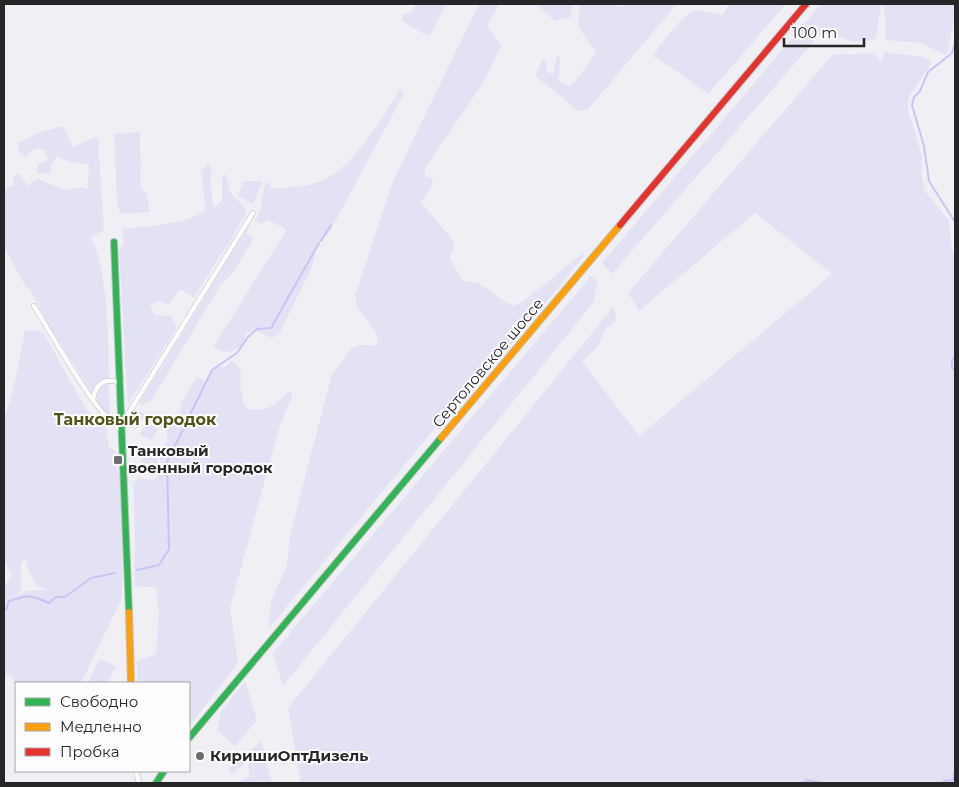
<svg xmlns="http://www.w3.org/2000/svg" width="959" height="787" font-family="Montserrat,sans-serif">
<rect width="100%" height="100%" fill="#f0f0f4"/>
<g fill="#e3e1f4" fill-rule="evenodd">
<path d="M 416,4 L 446,4 L 430,35 L 424,34 L 402,21 L 403,15 L 412,11 Z"/>
<path d="M 479,4 L 500,4 L 487,25 L 501,46 L 483,83 L 425,168 L 425,176 L 433,178 L 431,188 L 421,202 L 455,243 L 450,259 L 463,281 L 478,283 L 512,306 L 523,302 L 583,253 L 584,256 L 510,346 L 481,373 L 268,629 L 271,601 L 287,565 L 290,535 L 332,374 C 342,365 346,348 360,345 C 365,344 372,346 376,346 L 378,336 L 357,306 L 355,296 L 393,181 Z"/>
<path d="M 535,4 L 572,4 L 571,17 L 555,21 Z"/>
<path d="M 580,4 L 615,4 L 620,7 L 631,4 L 677,4 L 588,109 L 579,111 L 535,76 L 542,60 L 547,61 L 547,72 L 553,74 L 557,56 L 560,58 L 559,81 L 569,86 L 574,83 L 596,53 L 578,26 Z"/>
<path d="M 729,4 L 786,4 L 708,94 L 658,58 L 653,57 C 659,45 682,14 695,11 C 703,10 715,14 723,15 Z"/>
<path d="M 821,4 L 881,4 L 876,39 L 853,42 L 823,31 L 612,274 L 602,263 Z"/>
<path d="M 884,4 L 955,4 L 955,16 L 947,55 L 920,43 L 886,40 Z"/>
<path d="M 884,52 L 923,57 L 932,62 L 909,97 L 908,109 L 922,156 L 922,177 L 925,191 L 949,221 L 952,249 L 955,256 L 955,783 L 301,783 L 288,708 L 613,307 L 617,320 L 605,330 L 598,346 L 582,361 L 639,436 L 832,274 L 755,213 L 639,311 L 628,293 L 832,55 L 874,53 L 881,62 Z"/>
<path d="M 401,88 L 403,95 L 329,233 L 317,244 L 313,265 L 279,334 L 272,338 L 255,330 L 246,333 L 247,341 C 236,351 227,356 213,347 L 286,231 L 284,228 L 268,220 L 262,224 L 255,221 L 261,207 L 265,183 L 269,183 L 272,189 C 287,187 307,187 321,181 C 355,167 382,117 401,88 Z"/>
<path d="M 63,126 L 73,147 L 95,137 L 98,139 L 104,230 L 91,237 C 112,281 108,370 110,421 L 46,321 L 29,288 L 27,289 L 4,247 L 4,185 L 5,188 L 13,185 L 14,176 L 18,173 L 28,186 L 38,179 L 66,190 L 82,187 L 88,189 L 89,165 C 77,162 68,163 57,156 L 52,164 L 50,173 L 37,174 L 38,164 L 48,160 L 44,149 L 35,149 L 26,157 L 18,151 L 18,143 L 38,133 Z"/>
<path d="M 140,132 L 141,189 L 146,192 L 150,212 L 120,214 L 117,199 L 114,134 Z"/>
<path d="M 208,164 L 212,170 L 210,182 L 214,208 L 222,200 L 222,181 L 224,173 C 230,180 227,186 231,193 C 237,201 243,203 247,213 L 194,298 L 180,289 L 168,305 L 159,301 L 150,305 L 155,315 L 170,316 L 177,327 L 128,404 L 119,252 L 124,242 L 122,229 C 144,226 190,225 206,209 L 201,171 Z"/>
<path d="M 244,181 L 262,181 L 253,204 L 237,196 Z"/>
<path d="M 248,227 L 247,234 L 254,238 L 232,274 L 220,286 L 152,399 L 142,405 L 139,403 Z"/>
<path d="M 591,276 L 598,282 L 593,303 L 283,686 L 273,653 Z"/>
<path d="M 25,330 L 43,332 L 86,409 L 106,428 L 109,448 L 115,450 L 123,503 L 122,598 L 81,683 L 16,684 L 9,674 L 4,677 L 4,607 L 7,601 L 4,603 L 4,587 L 12,575 L 4,560 L 4,414 C 12,407 22,345 25,330 ZM 26,558 C 29,571 33,586 46,590 L 28,591 L 15,596 L 21,590 L 21,563 Z"/>
<path d="M 231,361 C 247,369 238,379 241,392 C 242,398 244,403 246,408 C 266,415 278,402 291,390 L 292,397 L 280,425 L 230,608 L 238,663 L 189,727 L 189,683 L 137,683 L 137,661 L 156,654 L 159,612 L 156,587 L 135,586 L 134,483 L 138,478 L 154,481 L 160,473 L 160,452 L 167,441 L 167,430 L 180,413 L 181,403 L 196,378 L 207,381 L 216,366 L 225,367 Z"/>
<path d="M 134,408 L 145,415 L 139,425 L 125,428 L 125,423 Z"/>
<path d="M 147,422 L 158,430 L 151,441 L 140,434 Z"/>
<path d="M 140,450 L 157,450 L 157,472 L 141,473 Z"/>
<path d="M 99,659 L 116,666 L 108,683 L 88,683 Z"/>
<path d="M 245,681 L 257,720 L 235,747 L 217,730 L 221,712 Z"/>
<path d="M 261,741 L 272,783 L 237,783 L 249,776 L 248,754 Z"/>
<path d="M 241,758 L 245,764 L 231,774 L 229,768 Z"/>
</g>
<g fill="none" stroke-linecap="round" stroke-linejoin="round">
<g stroke="#ccc3f5" stroke-width="2">
<path d="M 955,43 L 952,53 L 928,72 L 920,91 L 914,97 L 912,105 L 924,146 L 929,181 L 955,222"/>
<path d="M 321,241 L 331,225"/>
<path d="M 955,317 L 955,330"/>
<path d="M 955,357 L 952,360 L 952,368 L 955,370"/>
<path d="M 137,570 L 159,565 L 169,549 L 167,462 L 212,370 L 237,353 L 248,337 L 257,329 L 271,328 L 319,243"/>
<path d="M 6,610 L 9,601 C 28,595 30,594 49,603 L 56,597 L 65,597 L 91,578 L 115,573"/>
<path d="M 802,783 L 807,780 L 821,783"/>
<path d="M 944,783 L 944,781 L 953,780 L 955,771"/>
</g>
<defs>
<g id="street">
<path d="M 34,306 C 52,334 96,417 122,430"/>
<path d="M 93,399 C 96,383 105,377 121,383"/>
<path d="M 123,422 L 253,213"/>
<path d="M 136,771 L 139,783"/>
</g>
<g id="fast">
<path d="M 114,242 L 129,612"/>
<path d="M 189,738 L 441,438"/>
<path d="M 156,783 L 164,771"/>
</g>
<g id="slow">
<path d="M 441,438 L 620,225"/>
<path d="M 129,612 L 131,683"/>
</g>
<path id="jam" d="M 620,225 L 806,4"/>
</defs>
<use href="#street" stroke="#bdbcc0" stroke-width="5.5"/>
<use href="#fast" stroke="#bdbcc0" stroke-width="8"/>
<use href="#slow" stroke="#bdbcc0" stroke-width="8"/>
<use href="#jam" stroke="#bdbcc0" stroke-width="8"/>
<use href="#street" stroke="#fdfdfd" stroke-width="4.5"/>
<use href="#fast" stroke="#30b455" stroke-width="6"/>
<use href="#slow" stroke="#ff9f0a" stroke-width="6"/>
<use href="#jam" stroke="#e5322d" stroke-width="6"/>
</g>
<g fill="#6d6c6f" stroke="#fdfcfe" stroke-width="2">
<rect x="113" y="455" width="10" height="10" rx="2.5"/>
<circle cx="200" cy="756" r="5"/>
</g>
<g text-anchor="middle" stroke-width="4" stroke-linejoin="round" paint-order="stroke">
<g font-size="15" fill="#262528" stroke="#fdfcfe">
<text transform="translate(488 363) rotate(-50)" y="5">Сертоловское шоссе</text>
</g>
<g font-size="15" font-weight="bold" fill="#262528" stroke="#fdfcfe" text-anchor="start">
<text x="128" y="456">Танковый<tspan x="128" dy="17">военный городок</tspan></text>
<text x="210" y="761">КиришиОптДизель</text>
</g>
<g font-size="16" font-weight="bold" fill="#505217" stroke="#fdfcfe">
<text x="135" y="425">Танковый городок</text>
</g>
</g>
<rect width="959" height="787" fill="none" stroke="#262528" stroke-width="10"/>
<rect x="15" y="682" width="175" height="90" fill="#fdfcfe" stroke="#a7a6a8"/>
<rect x="25" y="698" width="25" height="8" fill="#30b455" stroke="#a7a6a8"/>
<text x="60" y="707" font-size="15" fill="#262528">Свободно</text>
<rect x="25" y="723" width="25" height="8" fill="#ff9f0a" stroke="#a7a6a8"/>
<text x="60" y="732" font-size="15" fill="#262528">Медленно</text>
<rect x="25" y="748" width="25" height="8" fill="#e5322d" stroke="#a7a6a8"/>
<text x="60" y="757" font-size="15" fill="#262528">Пробка</text>
<path d="M784 38v8h80v-8" fill="none" stroke="#262528" stroke-width="2.5"/>
<text x="792" y="38" font-size="15" fill="#262528" stroke="#fdfcfe" stroke-width="4" paint-order="stroke">100 m</text>
</svg>
